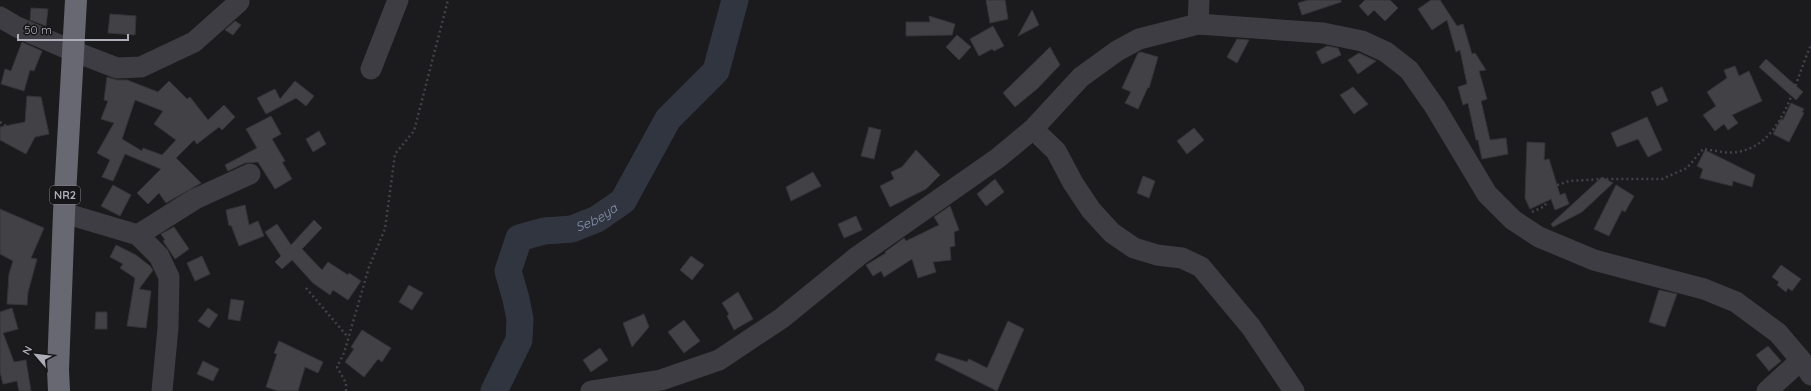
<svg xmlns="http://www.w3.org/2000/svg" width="1811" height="391" font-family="Quicksand,sans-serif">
<rect width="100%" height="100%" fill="#1b1a1c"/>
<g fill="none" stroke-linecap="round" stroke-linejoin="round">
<path stroke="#313540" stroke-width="27" id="s1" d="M 494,391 L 519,340 L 520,319 L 516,299 L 508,271 L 519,238 L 544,231 L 572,229 L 597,219 L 623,201 L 668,119 L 716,71 L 735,0"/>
</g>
<g fill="#424246" stroke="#353438" fill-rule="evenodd">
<path d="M 986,0 L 1005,0 L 1008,19 L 990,23 Z"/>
<path d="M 1308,0 L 1341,0 L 1341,2 L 1302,15 L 1298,3 Z"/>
<path d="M 1365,0 L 1390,0 L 1398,8 L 1385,21 L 1374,10 L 1368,16 L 1359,6 Z"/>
<path d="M 1431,0 L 1440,0 L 1457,26 L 1463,24 L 1472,54 L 1475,53 L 1486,70 L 1479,71 L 1487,99 L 1481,101 L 1490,140 L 1506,138 L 1508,154 L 1482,159 L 1478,140 L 1476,140 L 1468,103 L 1463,105 L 1458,87 L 1467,84 L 1460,50 L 1456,52 L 1447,20 L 1432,30 L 1418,9 Z"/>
<path d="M 31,8 L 48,9 L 46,26 L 30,20 Z"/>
<path d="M 1032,10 L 1039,25 L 1018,36 Z"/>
<path d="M 110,14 L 136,16 L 135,35 L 108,33 Z"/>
<path d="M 929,16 L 955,24 L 952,35 L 906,36 L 906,22 L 930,22 Z"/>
<path d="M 235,21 L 241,25 L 233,35 L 225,30 Z"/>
<path d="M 993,26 L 1004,46 L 994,51 L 992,49 L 979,56 L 970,39 Z"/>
<path d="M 957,35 L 971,47 L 959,60 L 946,47 Z"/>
<path d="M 1237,39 L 1249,40 L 1237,63 L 1227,57 Z"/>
<path d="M 22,42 L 42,51 L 34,71 L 30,70 L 24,91 L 1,84 L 5,69 L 11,71 Z"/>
<path d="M 1327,46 L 1338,48 L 1341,55 L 1322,64 L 1316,52 Z"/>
<path d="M 1050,47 L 1060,65 L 1037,89 L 1015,107 L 1003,93 Z"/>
<path d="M 1141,52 L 1158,57 L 1149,88 L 1148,87 L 1138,109 L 1125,103 L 1131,92 L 1122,88 L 1138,53 Z"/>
<path d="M 1359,53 L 1376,61 L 1358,74 L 1348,60 Z"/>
<path d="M 1766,59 L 1803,92 L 1796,100 L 1759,67 Z"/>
<path d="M 1735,66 L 1739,76 L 1749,71 L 1762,101 L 1732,115 L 1738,123 L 1728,130 L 1724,124 L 1715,131 L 1703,115 L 1716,106 L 1707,92 L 1727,78 L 1724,70 Z"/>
<path d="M 107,77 L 117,80 L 127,80 L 158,92 L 169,81 L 187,99 L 190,97 L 208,120 L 224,105 L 235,117 L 222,130 L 219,127 L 197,144 L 194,140 L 176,158 L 201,183 L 166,203 L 159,193 L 148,204 L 137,193 L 161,169 L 125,154 L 113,181 L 102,177 L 110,160 L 97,153 L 114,123 L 101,119 L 108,101 L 104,100 ZM 135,100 L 163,111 L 154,124 L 176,140 L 162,155 L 143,148 L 142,151 L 122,139 Z"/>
<path d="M 295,81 L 314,96 L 306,106 L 296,98 L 266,114 L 257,98 L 275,89 L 280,99 Z"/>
<path d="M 1353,87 L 1368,104 L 1354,114 L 1340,95 Z"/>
<path d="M 1662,87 L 1668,101 L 1657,106 L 1651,92 Z"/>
<path d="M 27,96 L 41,97 L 49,134 L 35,137 L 26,154 L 0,140 L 0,127 L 25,122 Z"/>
<path d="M 1791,103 L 1804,109 L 1802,112 L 1804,113 L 1789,142 L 1773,134 L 1781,119 L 1783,120 Z"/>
<path d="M 271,116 L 281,134 L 272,139 L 285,161 L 282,162 L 292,179 L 275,189 L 258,162 L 245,163 L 228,171 L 225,165 L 257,148 L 246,129 Z"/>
<path d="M 1647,117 L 1662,150 L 1648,157 L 1638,139 L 1617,147 L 1611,133 Z"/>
<path d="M 869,127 L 881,130 L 874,159 L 861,156 Z"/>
<path d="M 1194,128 L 1204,140 L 1187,154 L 1177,141 Z"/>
<path d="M 319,131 L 326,144 L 313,152 L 306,139 Z"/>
<path d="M 1527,142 L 1545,143 L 1544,160 L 1549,159 L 1560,195 L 1565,193 L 1569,204 L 1555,210 L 1551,199 L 1530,209 L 1525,198 Z"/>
<path d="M 916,150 L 940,175 L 926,189 L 890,207 L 880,186 L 894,179 L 891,172 L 902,167 Z"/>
<path d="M 1705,150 L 1755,175 L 1752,187 L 1733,181 L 1732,186 L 1700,178 L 1703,169 L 1697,166 Z"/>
<path d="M 813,172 L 821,186 L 791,201 L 786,187 Z"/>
<path d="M 1143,176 L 1155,181 L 1149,198 L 1137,193 Z"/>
<path d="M 1602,177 L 1613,183 L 1582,212 L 1553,227 L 1551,224 Z"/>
<path d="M 995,179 L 1004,192 L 986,206 L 977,194 Z"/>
<path d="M 113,185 L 131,195 L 120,216 L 101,206 Z"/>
<path d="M 1616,185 L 1634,196 L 1625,212 L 1622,210 L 1609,236 L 1594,229 Z"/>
<path d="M 245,205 L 249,225 L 258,221 L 264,236 L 239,246 L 231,225 L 229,226 L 226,210 Z"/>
<path d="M 950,206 L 959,230 L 954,232 L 955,246 L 950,247 L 951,260 L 933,262 L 936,272 L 918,278 L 912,259 L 884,277 L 881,271 L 873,276 L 866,265 L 886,253 L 885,252 L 904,238 L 906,241 L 939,225 L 934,217 Z"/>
<path d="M 0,209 L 44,228 L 31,258 L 37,259 L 28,292 L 27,305 L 7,304 L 9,274 L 13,261 L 0,254 Z"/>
<path d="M 856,216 L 862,230 L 844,238 L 838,224 Z"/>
<path d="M 314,220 L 322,228 L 302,249 L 322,270 L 328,262 L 348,275 L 349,273 L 361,281 L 348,300 L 333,290 L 330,295 L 313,283 L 292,260 L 282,269 L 275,262 L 281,256 L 265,232 L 277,224 L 291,245 Z"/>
<path d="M 174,227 L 189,249 L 175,259 L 163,241 L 165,240 L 161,234 Z"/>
<path d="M 116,245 L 136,255 L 150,266 L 153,270 L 139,289 L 151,291 L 146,328 L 127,326 L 135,278 L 120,268 L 123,264 L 110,257 Z"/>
<path d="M 202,256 L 210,274 L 195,281 L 187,263 Z"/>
<path d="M 691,256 L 704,265 L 692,280 L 680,270 Z"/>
<path d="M 1781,265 L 1801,279 L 1792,291 L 1788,288 L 1786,292 L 1777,285 L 1779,282 L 1772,277 Z"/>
<path d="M 409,285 L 423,293 L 412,310 L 399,302 Z"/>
<path d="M 1659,290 L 1677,294 L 1665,327 L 1649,322 Z"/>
<path d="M 738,292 L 753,319 L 734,330 L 727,316 L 729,314 L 722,303 Z"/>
<path d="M 231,299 L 244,301 L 240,321 L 228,319 Z"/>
<path d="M 12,308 L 18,329 L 3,333 L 14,362 L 26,360 L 31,391 L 19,391 L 17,381 L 3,384 L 0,372 L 0,312 Z"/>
<path d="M 208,308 L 218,315 L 209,328 L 198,321 Z"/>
<path d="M 96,312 L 107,312 L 107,329 L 95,329 Z"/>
<path d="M 644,314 L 649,327 L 632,347 L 623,323 Z"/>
<path d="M 684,320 L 700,341 L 684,353 L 668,332 Z"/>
<path d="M 1008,321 L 1024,329 L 997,391 L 935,360 L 938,353 L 967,362 L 969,359 L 987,368 Z"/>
<path d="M 362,330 L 391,348 L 382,362 L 378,359 L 364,377 L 345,362 L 354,349 L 351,347 Z"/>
<path d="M 279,341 L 323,362 L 318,373 L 305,367 L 298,391 L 278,391 L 266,387 L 277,354 L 274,353 Z"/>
<path d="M 1768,346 L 1781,361 L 1769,371 L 1756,355 Z"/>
<path d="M 600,348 L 608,360 L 591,372 L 583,360 Z"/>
<path d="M 203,361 L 219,369 L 213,381 L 197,374 Z"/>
</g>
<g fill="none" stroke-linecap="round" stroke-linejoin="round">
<g stroke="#414248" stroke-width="2.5" stroke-dasharray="2 3" stroke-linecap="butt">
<path d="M 0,122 L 10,129"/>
<path d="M 1532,212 L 1545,206 L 1552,187 L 1569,181 L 1602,179 L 1662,179 L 1687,168 L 1703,149 C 1713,150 1727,154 1737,152 C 1784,145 1794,82 1811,45"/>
<path d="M 306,288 L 347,336"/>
<path d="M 346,391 L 346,383 L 337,367 L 344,353 L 369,267 L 385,229 L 395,154 L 414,131 L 448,0"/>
</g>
<g stroke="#3e3d43" stroke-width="21">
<path d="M 0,17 L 17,27 L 73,51 L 117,68 L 141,67 L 194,42 L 239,2"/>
<path d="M 1198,24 L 1199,0"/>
<path d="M 371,69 L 398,0"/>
<path d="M 1033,129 L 1056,151 L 1073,183 L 1091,210 L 1112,233 L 1134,248 L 1157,255 L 1182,258 L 1201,267 L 1251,327 L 1294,391"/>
<path d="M 64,213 L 138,235 L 159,256 L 169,277 L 168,328 L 162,391"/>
<path d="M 138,235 L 195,199 L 250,174"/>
<path d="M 591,391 L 661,380 L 719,360 L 782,318 L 858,256 L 998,158 L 1033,129 L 1081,77 L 1117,51 L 1139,39 L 1198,24 L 1323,33 L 1362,41 L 1386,52 L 1409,70 L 1435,107 L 1487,194 L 1513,220 L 1539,237 L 1594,260 L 1704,289 L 1736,302 L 1778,333 L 1801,360 L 1811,375"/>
<path d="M 1767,391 L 1801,360"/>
</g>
<path stroke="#686872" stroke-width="22" d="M 59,391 L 58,370 L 64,213 L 76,0"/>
</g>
<g text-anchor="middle" stroke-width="3" stroke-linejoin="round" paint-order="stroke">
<rect fill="#161517" stroke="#80808a" stroke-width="1" x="50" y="186" width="30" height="18" rx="3"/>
<g font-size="11" font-weight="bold" fill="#aeaebb">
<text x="65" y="199">NR2</text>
</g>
<g font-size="13" font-style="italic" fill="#8794b3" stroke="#161517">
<text dy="5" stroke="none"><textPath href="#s1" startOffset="243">Sebeya</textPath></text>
</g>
</g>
<g transform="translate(36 355) rotate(298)" stroke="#161517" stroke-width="3" paint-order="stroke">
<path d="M0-3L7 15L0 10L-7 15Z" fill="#aeaebb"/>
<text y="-6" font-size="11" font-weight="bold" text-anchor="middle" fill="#aeaebb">N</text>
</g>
<path d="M18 34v6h110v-6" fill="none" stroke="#aeaebb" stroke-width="2"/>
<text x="24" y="34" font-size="12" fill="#aeaebb" stroke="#161517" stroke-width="3" paint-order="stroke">50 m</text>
</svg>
